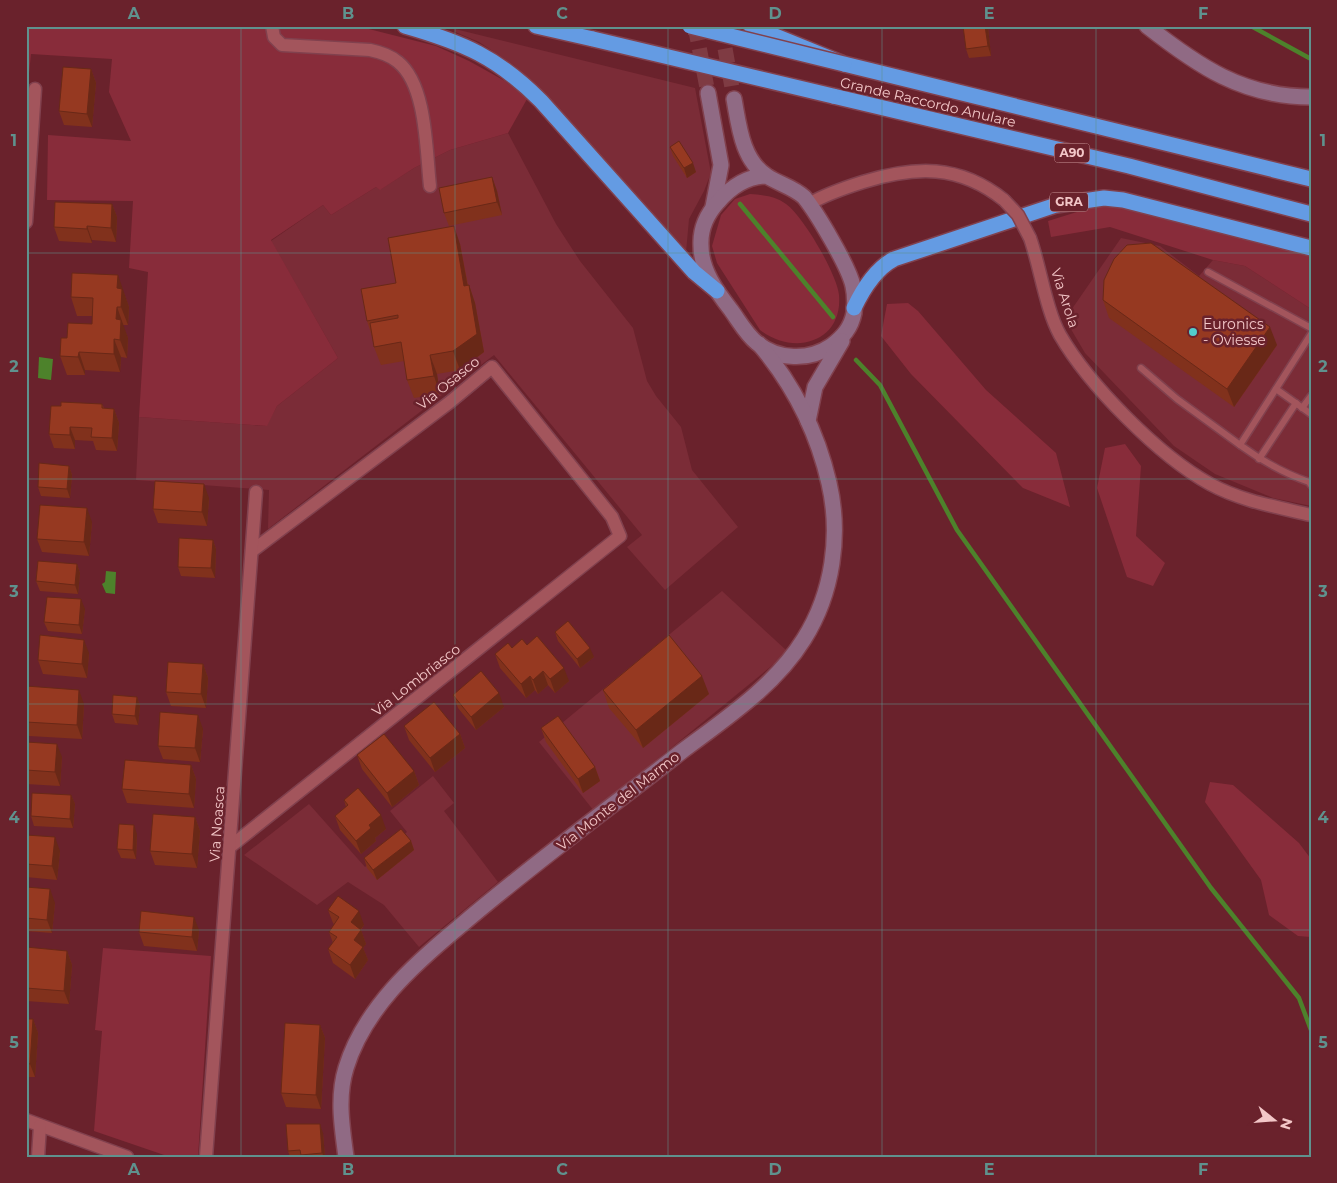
<svg xmlns="http://www.w3.org/2000/svg" width="1337" height="1183" font-family="Montserrat,sans-serif">
<rect width="100%" height="100%" fill="#6a222c"/>
<g fill="#7b2c37">
<path d="M 455,29 L 695,88 L 711,173 L 704,191 L 689,219 L 686,252 L 564,115 L 515,66 L 479,42 L 455,32 Z"/>
<path d="M 508,133 L 556,224 L 580,261 L 633,328 L 647,381 L 656,396 L 681,427 L 692,470 L 738,527 L 665,590 L 627,547 L 642,535 L 494,355 L 268,529 L 269,490 L 136,480 L 139,417 L 266,426 L 277,406 L 338,358 L 271,241 L 323,205 L 331,215 L 376,187 L 381,189 L 414,168 L 450,150 Z"/>
<path d="M 1121,238 L 1160,246 L 1199,276 L 1213,260 L 1245,266 L 1311,309 L 1311,506 L 1273,498 L 1215,474 L 1174,446 L 1085,353 L 1065,319 Z"/>
<path d="M 722,591 L 786,650 L 774,664 L 594,811 L 539,742 Z"/>
<path d="M 433,776 L 454,803 L 444,811 L 498,882 L 419,947 L 384,905 L 348,882 L 317,905 L 244,855 L 309,804 L 365,867 L 407,832 L 390,811 Z"/>
</g>
<g fill="#882c3a">
<path d="M 26,26 L 357,26 L 436,46 L 469,61 L 505,81 L 527,99 L 508,133 L 450,150 L 414,168 L 380,190 L 376,187 L 331,215 L 323,205 L 271,240 L 338,358 L 277,406 L 267,426 L 139,417 L 148,272 L 129,268 L 133,201 L 47,200 L 48,135 L 131,141 L 109,92 L 112,59 L 31,54 L 26,103 Z"/>
<path d="M 750,194 C 763,195 776,196 786,204 C 803,216 837,274 839,295 C 843,343 793,356 760,330 L 717,263 L 712,246 L 721,215 L 735,199 Z"/>
<path d="M 1109,202 L 1311,257 L 1311,309 L 1245,266 L 1213,260 L 1110,227 L 1051,237 L 1048,221 Z"/>
<path d="M 908,303 L 918,311 L 986,390 L 1056,453 L 1070,507 L 1023,488 L 911,374 L 881,336 L 887,304 Z"/>
<path d="M 1125,444 L 1141,466 L 1136,536 L 1165,563 L 1153,586 L 1127,577 L 1097,488 L 1105,448 Z"/>
<path d="M 1210,782 L 1233,785 L 1299,843 L 1311,859 L 1311,937 L 1298,936 L 1269,915 L 1261,880 L 1205,802 Z"/>
<path d="M 103,948 L 211,956 L 198,1157 L 170,1157 L 94,1131 L 102,1031 L 95,1030 Z"/>
</g>
<g fill="#4d822b">
<path d="M 39,357 L 53,359 L 51,380 L 38,378 Z"/>
<path d="M 106,571 L 116,572 L 115,594 L 106,593 L 102,584 L 105,582 Z"/>
</g>
<g fill="none" stroke-linecap="round" stroke-linejoin="round">
<g stroke="#4d822b" stroke-width="4.5">
<path d="M 1251,26 L 1311,59"/>
<path d="M 740,204 L 833,317"/>
<path d="M 856,360 L 880,385 L 957,530 L 1211,888 L 1299,998 L 1311,1030"/>
</g>
<g stroke="#7f3b43" stroke-width="15" stroke-dasharray="15 8" stroke-linecap="butt">
<path d="M 695,26 L 708,93"/>
<path d="M 721,26 L 734,99"/>
</g>
<defs>
<g id="lane">
<path d="M 1208,272 L 1311,328"/>
<path d="M 1311,334 L 1240,445 C 1262,461 1283,473 1309,482 L 1311,485"/>
<path d="M 1141,368 L 1177,399 L 1240,445"/>
<path d="M 1276,389 L 1311,414"/>
<path d="M 1302,408 L 1311,396"/>
<path d="M 1259,459 L 1296,403"/>
</g>
<g id="street">
<path d="M 272,26 L 274,37 L 282,45 L 370,50 C 380,52 390,55 398,62 C 427,85 426,152 430,186"/>
<path d="M 809,204 C 826,194 844,188 863,182 C 915,166 959,164 1004,200"/>
<path d="M 26,222 L 35,89"/>
<path d="M 1030,238 C 1040,266 1046,310 1060,335 C 1089,385 1159,456 1210,484 C 1241,501 1277,507 1311,515"/>
<path d="M 231,846 L 620,536 L 612,517 L 492,367 L 450,402 L 252,551"/>
<path d="M 26,1120 L 127,1157"/>
<path d="M 38,1157 L 40,1126"/>
<path d="M 206,1157 L 256,492"/>
</g>
<g id="secondary">
<path d="M 1147,26 C 1198,66 1243,97 1311,97"/>
<path d="M 708,93 L 721,165 L 713,207"/>
<path d="M 734,99 C 739,126 742,160 767,176 C 779,184 793,187 804,197 C 817,213 849,267 853,286 C 855,295 855,304 854,313 C 851,328 843,337 831,346 C 809,361 778,360 757,343 C 746,334 739,321 731,310 C 717,292 701,270 701,246 C 700,229 707,214 718,202 C 731,187 747,176 767,176"/>
<path d="M 808,421 L 815,387 L 842,341"/>
<path d="M 346,1157 C 342,1127 337,1097 346,1068 C 364,1009 413,965 459,927 C 530,866 607,810 681,752 C 725,719 775,686 804,639 C 833,593 841,535 829,483 C 817,431 793,384 759,344"/>
</g>
<g id="highway">
<path d="M 405,26 C 464,43 497,57 541,101 L 694,272 L 717,291"/>
<path d="M 536,26 L 593,39"/>
<path d="M 751,26 L 844,64 L 1311,179"/>
<path d="M 833,96 L 1129,166 L 1311,214"/>
<path d="M 854,308 C 863,289 875,269 894,259 L 1056,205 L 1104,198 L 1123,200 L 1311,248"/>
</g>
</defs>
<use href="#lane" stroke="#81414e" stroke-width="9"/>
<use href="#street" stroke="#81414e" stroke-width="15"/>
<use href="#secondary" stroke="#81414e" stroke-width="18"/>
<use href="#highway" stroke="#81414e" stroke-width="18"/>
<use href="#lane" stroke="#a3555c" stroke-width="6"/>
<use href="#street" stroke="#a3555c" stroke-width="12"/>
<use href="#secondary" stroke="#906a84" stroke-width="15"/>
<use href="#highway" stroke="#649be3" stroke-width="15"/>
<defs>
<path id="street-bridge" d="M 1004,200 L 1018,215 L 1030,238"/>
<g id="highway-bridge">
<path d="M 690,26 L 844,64"/>
<path d="M 593,39 L 833,96"/>
</g>
</defs>
<use href="#street-bridge" stroke="#81414e" stroke-width="15" stroke-linecap="butt"/>
<use href="#highway-bridge" stroke="#81414e" stroke-width="18" stroke-linecap="butt"/>
<use href="#street-bridge" stroke="#a3555c" stroke-width="12"/>
<use href="#highway-bridge" stroke="#649be3" stroke-width="15"/>
</g>
<g fill="#81311c">
<path d="M 988,27 L 991,56 L 969,58 L 966,49 Z"/>
<path d="M 91,69 L 96,83 L 92,127 L 64,125 L 59,111 Z"/>
<path d="M 670,147 L 696,172 L 687,178 L 673,156 Z"/>
<path d="M 492,177 L 497,191 L 502,215 L 449,226 L 444,213 Z"/>
<path d="M 112,204 L 117,217 L 116,242 L 92,240 L 92,243 L 59,241 L 54,227 Z"/>
<path d="M 460,244 L 468,285 L 469,285 L 475,303 L 484,352 L 460,370 L 437,374 L 440,394 L 414,398 L 407,380 L 404,361 L 381,365 L 374,347 L 372,336 L 367,321 L 396,283 Z"/>
<path d="M 124,293 L 129,307 L 128,325 L 123,325 L 123,326 L 128,338 L 127,358 L 121,357 L 120,372 L 85,370 L 85,375 L 67,375 L 60,356 L 67,338 L 92,324 L 92,316 L 77,316 L 71,297 Z"/>
<path d="M 1103,300 L 1277,345 L 1234,407 L 1109,318 Z"/>
<path d="M 102,404 L 104,408 L 114,409 L 119,423 L 117,451 L 96,450 L 93,441 L 75,440 L 75,449 L 54,448 L 49,434 L 61,406 Z"/>
<path d="M 69,466 L 72,475 L 70,498 L 41,496 L 38,487 Z"/>
<path d="M 209,498 L 207,526 L 158,523 L 153,509 Z"/>
<path d="M 92,522 L 89,556 L 42,552 L 37,539 Z"/>
<path d="M 213,540 L 216,549 L 215,578 L 181,576 L 178,567 Z"/>
<path d="M 77,564 L 80,573 L 78,594 L 40,591 L 36,581 Z"/>
<path d="M 85,609 L 82,634 L 48,631 L 44,622 Z"/>
<path d="M 555,632 L 594,657 L 580,668 L 558,641 Z"/>
<path d="M 527,645 L 569,681 L 555,693 L 548,685 L 538,694 L 535,690 L 526,698 L 500,668 L 495,654 L 512,648 Z"/>
<path d="M 89,653 L 87,678 L 43,674 L 38,660 Z"/>
<path d="M 203,664 L 208,678 L 206,708 L 171,706 L 166,692 Z"/>
<path d="M 603,690 L 709,694 L 643,748 L 609,708 Z"/>
<path d="M 453,695 L 504,707 L 476,730 L 458,708 Z"/>
<path d="M 137,697 L 140,706 L 138,725 L 115,723 L 112,714 Z"/>
<path d="M 84,704 L 82,739 L 29,736 L 26,728 L 26,722 Z"/>
<path d="M 404,726 L 460,734 L 465,748 L 435,772 L 409,740 Z"/>
<path d="M 541,728 L 595,767 L 600,781 L 583,793 L 546,742 Z"/>
<path d="M 203,729 L 200,762 L 163,759 L 158,746 Z"/>
<path d="M 26,742 L 62,757 L 60,786 L 26,784 Z"/>
<path d="M 357,755 L 414,771 L 419,785 L 392,807 L 362,769 Z"/>
<path d="M 191,765 L 196,779 L 194,808 L 127,803 L 122,789 Z"/>
<path d="M 71,795 L 75,804 L 73,828 L 34,826 L 31,816 Z"/>
<path d="M 344,800 L 386,829 L 375,838 L 376,841 L 361,854 L 340,830 L 335,816 L 346,807 Z"/>
<path d="M 195,817 L 200,831 L 197,868 L 155,865 L 150,851 Z"/>
<path d="M 137,834 L 136,859 L 121,858 L 117,849 Z"/>
<path d="M 26,835 L 60,851 L 57,880 L 26,877 Z"/>
<path d="M 411,841 L 414,850 L 377,880 L 367,868 L 364,858 Z"/>
<path d="M 26,887 L 55,903 L 52,933 L 26,931 Z"/>
<path d="M 328,910 L 364,925 L 361,930 L 366,944 L 363,948 L 368,960 L 355,979 L 333,963 L 328,949 L 333,943 L 329,932 L 334,924 L 333,923 Z"/>
<path d="M 199,930 L 197,951 L 144,946 L 139,932 Z"/>
<path d="M 26,947 L 67,951 L 72,965 L 69,1004 L 26,1001 Z"/>
<path d="M 26,1019 L 33,1019 L 38,1033 L 35,1077 L 26,1077 Z"/>
<path d="M 320,1025 L 325,1038 L 321,1109 L 286,1107 L 281,1093 Z"/>
<path d="M 323,1133 L 325,1157 L 290,1157 L 288,1151 Z"/>
</g>
<g fill="#692817">
<path d="M 985,26 L 988,26 L 988,27 L 991,56 L 988,46 Z"/>
<path d="M 91,69 L 96,83 L 92,127 L 87,114 Z"/>
<path d="M 693,163 L 696,172 L 687,178 L 684,168 Z"/>
<path d="M 492,177 L 497,191 L 502,215 L 497,202 Z"/>
<path d="M 112,204 L 117,217 L 116,242 L 111,228 Z"/>
<path d="M 87,226 L 92,240 L 92,243 L 87,229 Z"/>
<path d="M 454,226 L 460,244 L 471,304 L 464,286 Z"/>
<path d="M 118,275 L 129,307 L 128,325 L 121,307 L 117,288 Z"/>
<path d="M 469,285 L 475,303 L 484,352 L 460,370 L 453,351 Z"/>
<path d="M 117,307 L 128,338 L 127,358 L 120,340 L 116,319 Z"/>
<path d="M 1270,327 L 1277,345 L 1234,407 L 1227,389 Z"/>
<path d="M 114,339 L 121,357 L 120,372 L 114,354 Z"/>
<path d="M 79,352 L 85,370 L 85,375 L 78,357 Z"/>
<path d="M 430,355 L 437,374 L 440,394 L 434,376 Z"/>
<path d="M 114,409 L 119,423 L 117,451 L 112,438 Z"/>
<path d="M 70,427 L 75,440 L 75,449 L 70,435 Z"/>
<path d="M 69,466 L 72,475 L 70,498 L 67,489 Z"/>
<path d="M 204,484 L 209,498 L 207,526 L 202,512 Z"/>
<path d="M 87,508 L 92,522 L 89,556 L 84,542 Z"/>
<path d="M 213,540 L 216,549 L 215,578 L 211,568 Z"/>
<path d="M 77,564 L 80,573 L 78,594 L 75,585 Z"/>
<path d="M 81,599 L 85,609 L 82,634 L 79,625 Z"/>
<path d="M 84,640 L 89,653 L 87,678 L 82,664 Z"/>
<path d="M 590,648 L 594,657 L 580,668 L 577,659 Z"/>
<path d="M 203,664 L 208,678 L 206,708 L 201,694 Z"/>
<path d="M 564,668 L 569,681 L 555,693 L 550,679 Z"/>
<path d="M 543,671 L 548,685 L 538,694 L 533,680 Z"/>
<path d="M 530,676 L 535,690 L 526,698 L 521,684 Z"/>
<path d="M 702,676 L 709,694 L 643,748 L 636,730 Z"/>
<path d="M 79,690 L 84,704 L 82,739 L 77,725 Z"/>
<path d="M 499,693 L 504,707 L 476,730 L 471,717 Z"/>
<path d="M 137,697 L 140,706 L 138,725 L 135,716 Z"/>
<path d="M 198,715 L 203,729 L 200,762 L 195,748 Z"/>
<path d="M 460,734 L 465,748 L 435,772 L 430,758 Z"/>
<path d="M 57,744 L 62,757 L 60,786 L 55,772 Z"/>
<path d="M 191,765 L 196,779 L 194,808 L 189,794 Z"/>
<path d="M 595,767 L 600,781 L 583,793 L 578,779 Z"/>
<path d="M 414,771 L 419,785 L 392,807 L 387,793 Z"/>
<path d="M 71,795 L 75,804 L 73,828 L 70,819 Z"/>
<path d="M 381,815 L 386,829 L 375,838 L 376,841 L 361,854 L 356,841 L 369,825 Z"/>
<path d="M 195,817 L 200,831 L 197,868 L 192,854 Z"/>
<path d="M 134,825 L 137,834 L 136,859 L 133,850 Z"/>
<path d="M 55,837 L 60,851 L 57,880 L 52,866 Z"/>
<path d="M 411,841 L 414,850 L 377,880 L 373,870 Z"/>
<path d="M 50,889 L 55,903 L 52,933 L 47,920 Z"/>
<path d="M 359,911 L 364,925 L 356,936 L 351,922 Z"/>
<path d="M 194,917 L 199,930 L 197,951 L 192,937 Z"/>
<path d="M 361,930 L 366,944 L 363,948 L 368,960 L 355,979 L 350,965 L 354,940 Z"/>
<path d="M 67,951 L 72,965 L 69,1004 L 64,991 Z"/>
<path d="M 33,1019 L 38,1033 L 35,1077 L 30,1064 Z"/>
<path d="M 320,1025 L 325,1038 L 321,1109 L 316,1095 Z"/>
<path d="M 320,1124 L 323,1133 L 325,1157 L 324,1157 L 322,1153 Z"/>
</g>
<g fill="#963921" stroke="#692817">
<path d="M 963,26 L 985,26 L 988,46 L 966,49 Z"/>
<path d="M 63,67 L 91,69 L 87,114 L 59,111 Z"/>
<path d="M 679,141 L 693,163 L 684,168 L 670,147 Z"/>
<path d="M 492,177 L 497,202 L 444,213 L 439,188 Z"/>
<path d="M 55,202 L 112,204 L 111,228 L 87,226 L 87,229 L 54,227 Z"/>
<path d="M 454,226 L 464,286 L 469,285 L 477,334 L 453,351 L 430,355 L 434,376 L 407,380 L 401,342 L 374,347 L 370,323 L 398,318 L 398,315 L 367,321 L 361,289 L 396,283 L 388,238 Z"/>
<path d="M 1151,243 L 1270,327 L 1227,389 L 1103,300 L 1104,280 L 1114,259 L 1127,245 Z"/>
<path d="M 72,273 L 118,275 L 117,288 L 122,289 L 121,307 L 117,307 L 116,319 L 121,320 L 120,340 L 114,339 L 114,354 L 79,352 L 78,357 L 60,356 L 61,338 L 67,338 L 68,323 L 92,324 L 93,298 L 71,297 Z"/>
<path d="M 61,402 L 102,404 L 102,408 L 114,409 L 112,438 L 91,437 L 92,428 L 70,427 L 70,435 L 49,434 L 51,406 L 61,406 Z"/>
<path d="M 39,463 L 69,466 L 67,489 L 38,487 Z"/>
<path d="M 155,481 L 204,484 L 202,512 L 153,509 Z"/>
<path d="M 40,505 L 87,508 L 84,542 L 37,539 Z"/>
<path d="M 179,538 L 213,540 L 211,568 L 178,567 Z"/>
<path d="M 38,561 L 77,564 L 75,585 L 36,581 Z"/>
<path d="M 47,597 L 81,599 L 79,625 L 44,622 Z"/>
<path d="M 568,621 L 590,648 L 577,659 L 555,632 Z"/>
<path d="M 40,635 L 84,640 L 82,664 L 38,660 Z"/>
<path d="M 669,635 L 702,676 L 636,730 L 603,690 Z"/>
<path d="M 537,636 L 564,668 L 550,679 L 543,671 L 533,680 L 530,676 L 521,684 L 495,654 L 508,643 L 512,648 L 522,639 L 527,645 Z"/>
<path d="M 168,662 L 203,664 L 201,694 L 166,692 Z"/>
<path d="M 481,671 L 499,693 L 471,717 L 453,695 Z"/>
<path d="M 26,686 L 79,690 L 77,725 L 26,722 Z"/>
<path d="M 113,695 L 137,697 L 135,716 L 112,714 Z"/>
<path d="M 434,702 L 460,734 L 430,758 L 404,726 Z"/>
<path d="M 160,712 L 198,715 L 195,748 L 158,746 Z"/>
<path d="M 558,716 L 595,767 L 578,779 L 541,728 Z"/>
<path d="M 384,734 L 414,771 L 387,793 L 357,755 Z"/>
<path d="M 26,742 L 57,744 L 55,772 L 26,770 Z"/>
<path d="M 125,760 L 191,765 L 189,794 L 122,789 Z"/>
<path d="M 358,788 L 381,815 L 369,825 L 371,828 L 356,841 L 335,816 L 348,805 L 344,800 Z"/>
<path d="M 32,793 L 71,795 L 70,819 L 31,816 Z"/>
<path d="M 153,814 L 195,817 L 192,854 L 150,851 Z"/>
<path d="M 119,824 L 134,825 L 133,850 L 117,849 Z"/>
<path d="M 401,829 L 411,841 L 373,870 L 364,858 Z"/>
<path d="M 26,835 L 55,837 L 52,866 L 26,864 Z"/>
<path d="M 26,887 L 50,889 L 47,920 L 26,918 Z"/>
<path d="M 338,896 L 359,911 L 351,922 L 361,930 L 354,940 L 363,947 L 350,965 L 328,949 L 337,937 L 329,932 L 339,917 L 328,910 Z"/>
<path d="M 141,911 L 194,917 L 192,937 L 139,932 Z"/>
<path d="M 26,947 L 67,951 L 64,991 L 26,988 Z"/>
<path d="M 26,1019 L 33,1019 L 30,1064 L 26,1063 Z"/>
<path d="M 285,1023 L 320,1025 L 316,1095 L 281,1093 Z"/>
<path d="M 286,1124 L 320,1124 L 322,1153 L 301,1155 L 300,1150 L 288,1151 Z"/>
</g>
<path fill="none" stroke="#5f928e" stroke-width="1" stroke-opacity="0.55" d="M 241,26 L 241,1157M 455,26 L 455,1157M 668,26 L 668,1157M 882,26 L 882,1157M 1096,26 L 1096,1157M 26,253 L 1311,253M 26,479 L 1311,479M 26,704 L 1311,704M 26,930 L 1311,930"/>
<circle fill="#52cdcd" stroke="#6a222c" stroke-width="2" cx="1193" cy="332" r="5"/>
<g text-anchor="middle" stroke-width="5" stroke-linejoin="round" paint-order="stroke">
<g fill="#6a222c" stroke="#ca9699" stroke-width="1">
<rect x="1054.5" y="143.5" width="35" height="19" rx="4"/>
<rect x="1050" y="192.5" width="38" height="19" rx="4"/>
</g>
<g font-size="12" font-weight="bold" fill="#f3c7c8">
<text x="1072" y="157">A90</text>
<text x="1069" y="206">GRA</text>
</g>
<g font-size="14" fill="#f3c7c8" stroke="#6a222c">
<text transform="translate(928 102) rotate(13)" y="5">Grande Raccordo Anulare</text>
<text transform="translate(1065 298) rotate(72)" y="5">Via Arola</text>
<text transform="translate(448 383) rotate(-39)" y="5">Via Osasco</text>
<text transform="translate(416 680) rotate(-38)" y="5">Via Lombriasco</text>
<text transform="translate(618 801) rotate(-38)" y="5">Via Monte del Marmo</text>
<text transform="translate(217 824) rotate(-86)" y="5">Via Noasca</text>
</g>
<g font-size="14" fill="#f3c7c8" stroke="#6a222c" text-anchor="start">
<text x="1203" y="329">Euronics<tspan x="1203" dy="16">- Oviesse</tspan></text>
</g>
</g>
<rect width="1337" height="1183" fill="none" stroke="#6a222c" stroke-width="55"/>
<g transform="translate(1274 1120) rotate(107)" stroke="#6a222c" stroke-width="4" paint-order="stroke">
<path d="M0-4L9 19L0 12L-9 19Z" fill="#f3c7c8"/>
<text y="-8" font-size="14" font-weight="bold" text-anchor="middle" fill="#f3c7c8">N</text>
</g>
<rect x="28" y="28" width="1282" height="1128" fill="none" stroke="#5f928e" stroke-width="2"/>
<g font-size="16" text-anchor="middle" font-weight="bold" fill="#5f928e">
<text x="134" y="19">A</text>
<text x="348" y="19">B</text>
<text x="562" y="19">C</text>
<text x="775" y="19">D</text>
<text x="989" y="19">E</text>
<text x="1203" y="19">F</text>
<text x="14" y="146">1</text>
<text x="1323" y="146">1</text>
<text x="14" y="372">2</text>
<text x="1323" y="372">2</text>
<text x="14" y="597">3</text>
<text x="1323" y="597">3</text>
<text x="14" y="823">4</text>
<text x="1323" y="823">4</text>
<text x="14" y="1048">5</text>
<text x="1323" y="1048">5</text>
<text x="134" y="1175">A</text>
<text x="348" y="1175">B</text>
<text x="562" y="1175">C</text>
<text x="775" y="1175">D</text>
<text x="989" y="1175">E</text>
<text x="1203" y="1175">F</text>
</g>
</svg>
